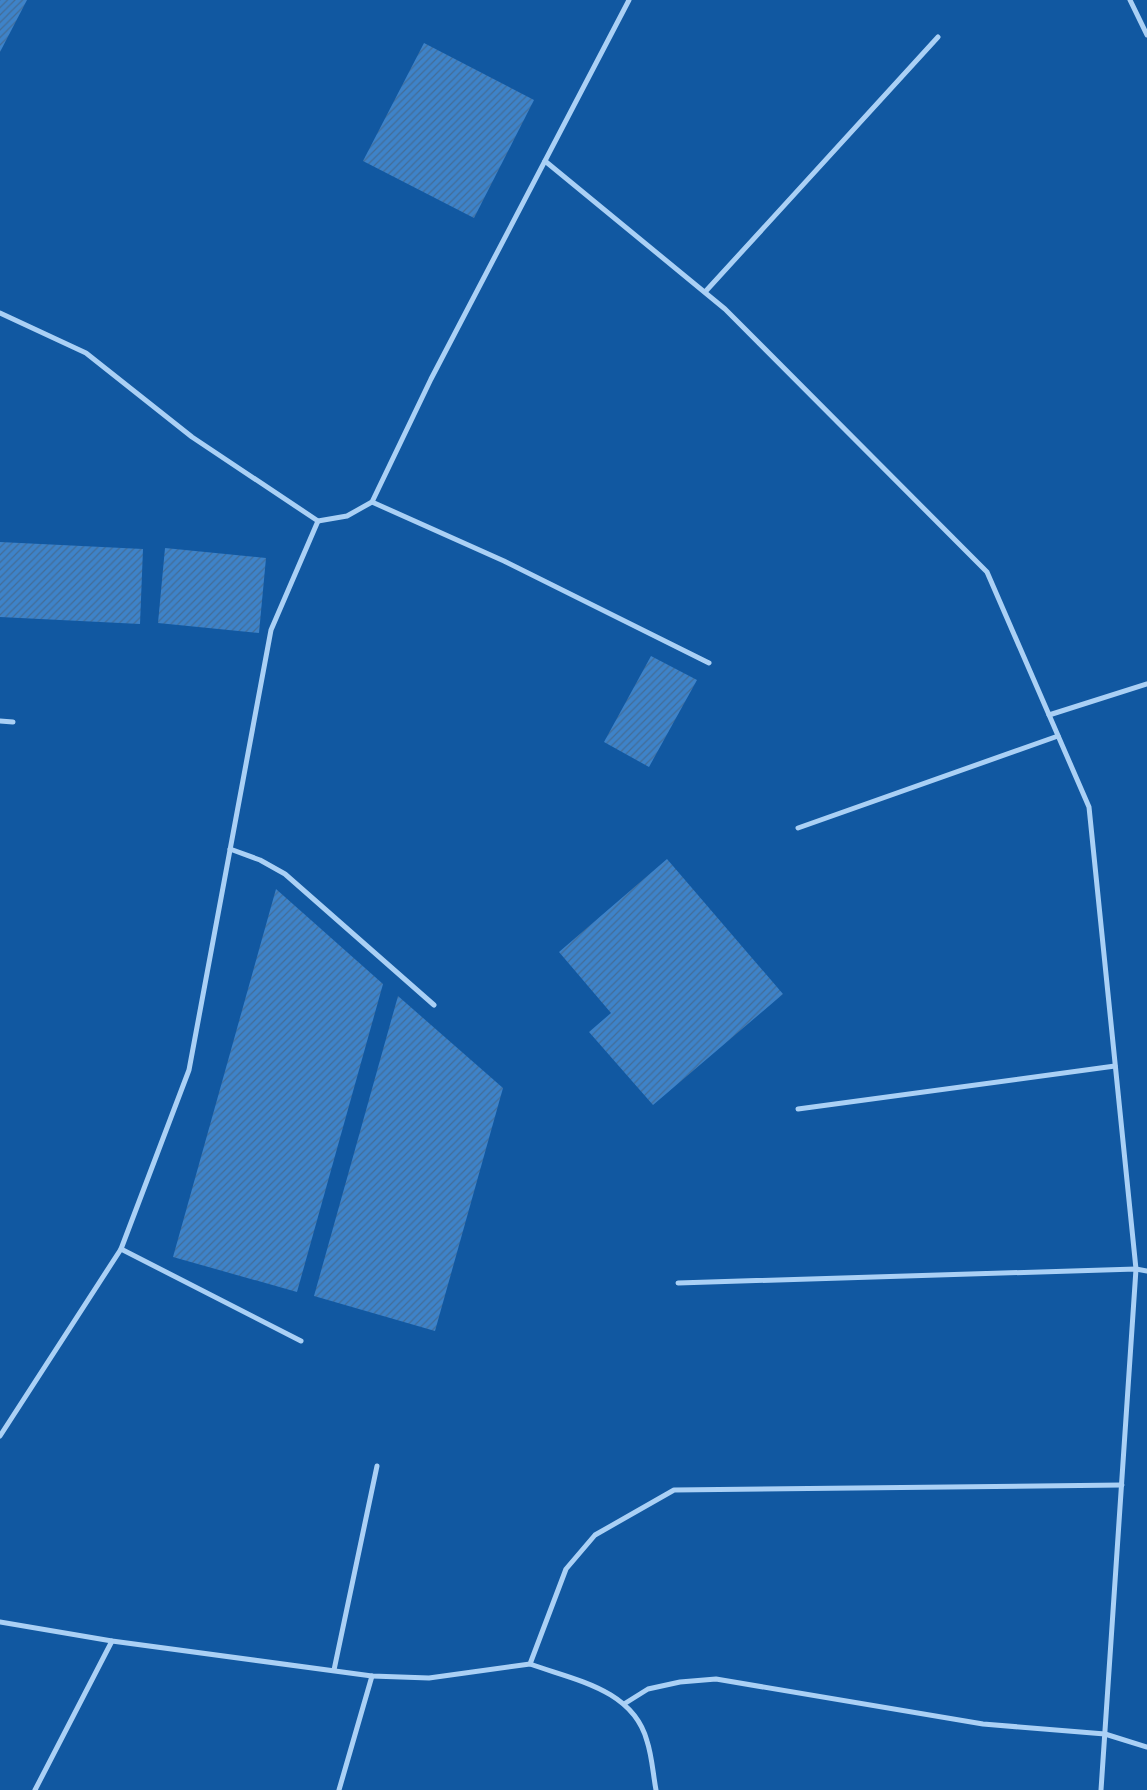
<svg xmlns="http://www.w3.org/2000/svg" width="1147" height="1790" font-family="'PT Sans',sans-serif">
<defs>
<pattern id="building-hatch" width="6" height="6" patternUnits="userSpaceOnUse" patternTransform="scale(1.25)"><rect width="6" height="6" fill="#3e83c9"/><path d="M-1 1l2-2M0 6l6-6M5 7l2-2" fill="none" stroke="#446d97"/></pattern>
</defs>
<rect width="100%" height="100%" fill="#1158a1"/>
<g fill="url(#building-hatch)">
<path d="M 0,0 L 27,0 L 0,52 Z"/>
<path d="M 424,43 L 534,100 L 474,218 L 363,161 Z"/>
<path d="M 0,542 L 143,549 L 140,624 L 0,617 Z"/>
<path d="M 165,548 L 266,558 L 259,633 L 158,623 Z"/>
<path d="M 651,656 L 697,680 L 649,767 L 604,742 Z"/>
<path d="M 667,859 L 783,994 L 653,1105 L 589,1032 L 611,1013 L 559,952 Z"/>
<path d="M 276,889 L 383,984 L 297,1292 L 173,1257 Z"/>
<path d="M 398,996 L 503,1088 L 435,1331 L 314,1296 Z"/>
</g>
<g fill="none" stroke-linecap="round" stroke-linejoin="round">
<g stroke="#aad0f5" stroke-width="5">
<path d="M 1130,0 L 1147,35"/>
<path d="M 545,161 L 725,309 L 987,572 L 1089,807 L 1136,1269 L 1101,1790"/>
<path d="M 705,292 L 938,37"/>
<path d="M 0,313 L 86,353 L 192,437 L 318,521 L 271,630 L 189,1070 L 121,1249 L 0,1436"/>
<path d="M 372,502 L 504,561 L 709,663"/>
<path d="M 318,521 L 347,516 L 372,502 L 431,379 L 629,0"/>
<path d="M 1049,715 L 1147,684"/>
<path d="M 0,721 L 13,722"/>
<path d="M 798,828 L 1058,736"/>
<path d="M 230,849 L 260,860 L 285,874 L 434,1005"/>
<path d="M 798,1109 L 1115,1066"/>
<path d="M 121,1249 L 301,1341"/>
<path d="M 678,1283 L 1136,1269 L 1147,1271"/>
<path d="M 0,1622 L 112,1641 L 372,1676 L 429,1678 L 530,1664 L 566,1569 L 595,1535 L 674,1490 L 1122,1485"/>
<path d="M 530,1664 C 574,1680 633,1689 647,1741 C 652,1756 653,1774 656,1790"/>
<path d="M 334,1670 L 377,1466"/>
<path d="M 624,1704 L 648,1689 L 680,1682 L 716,1679 L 983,1724 L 1105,1734 L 1147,1747"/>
<path d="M 35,1790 L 112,1641"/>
<path d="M 339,1790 L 372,1676"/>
</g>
</g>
</svg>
